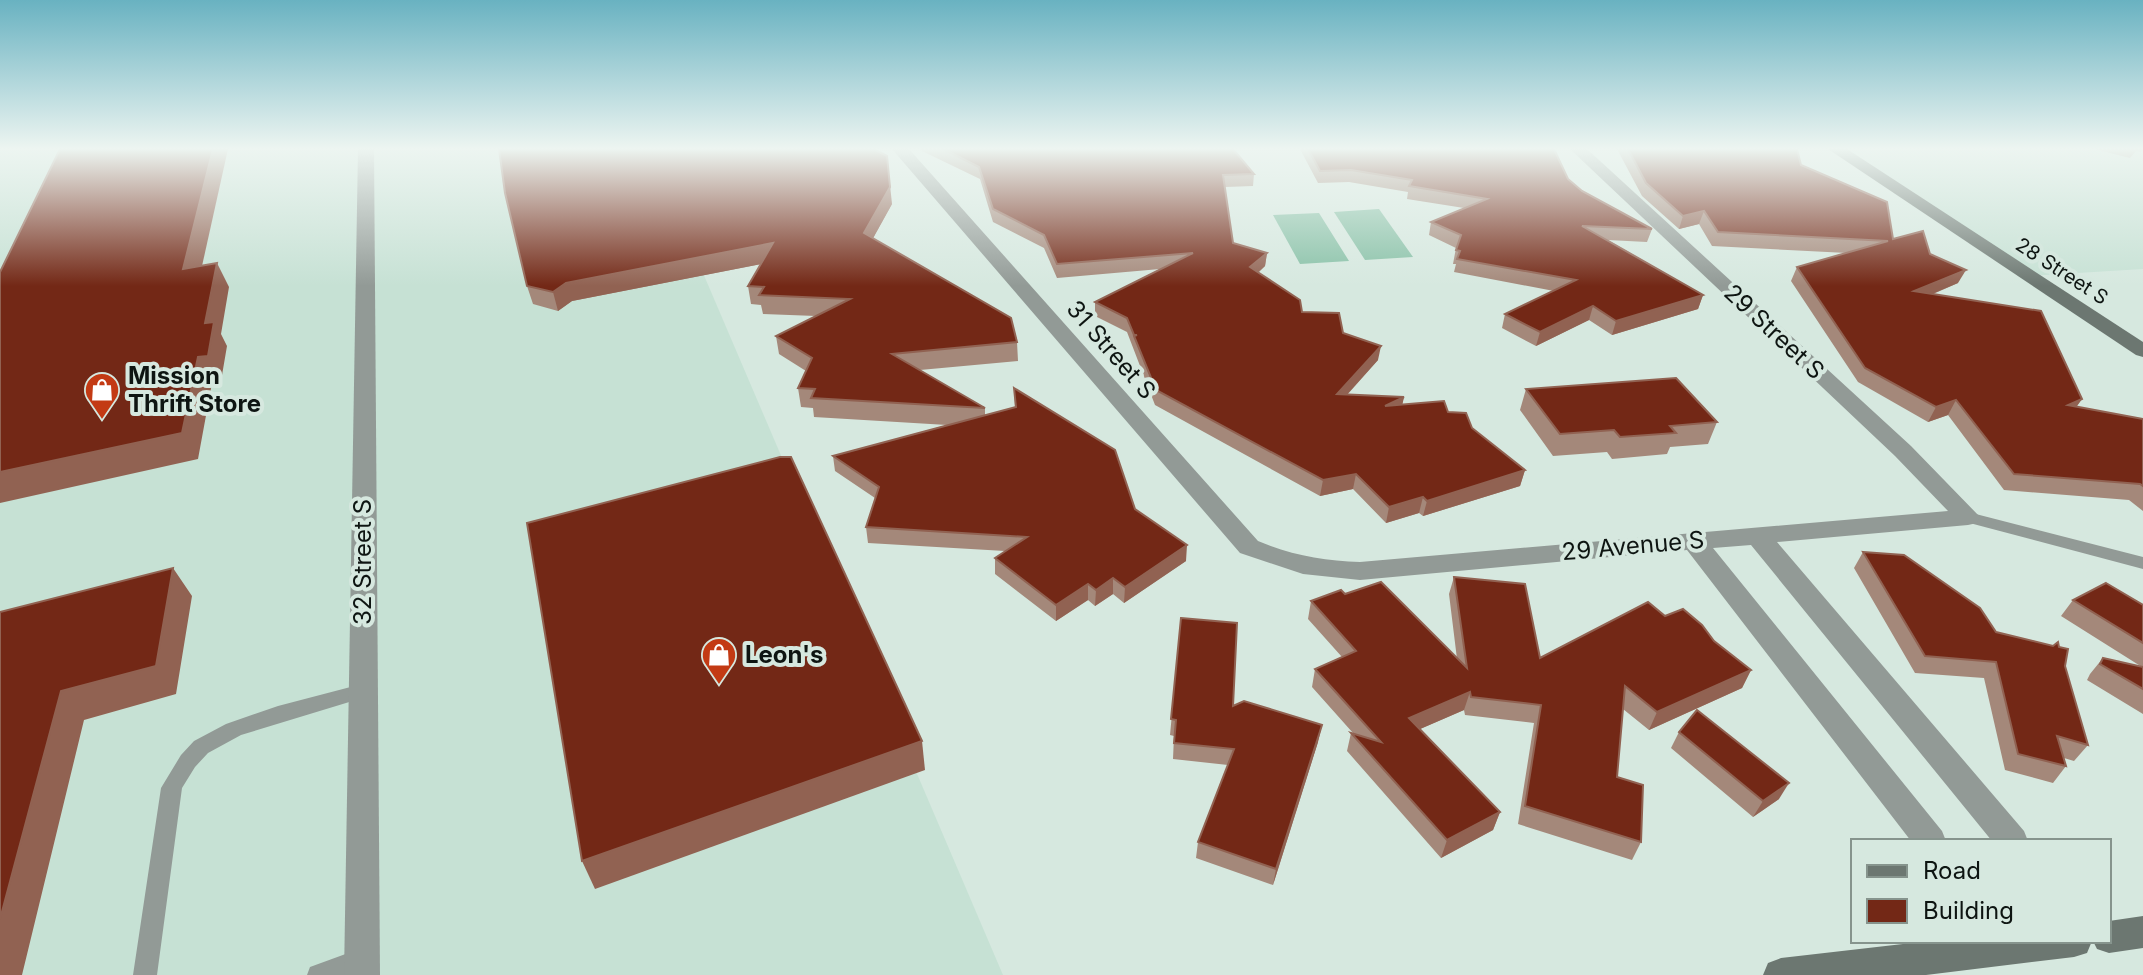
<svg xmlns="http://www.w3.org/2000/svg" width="2143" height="975" font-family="Inter,sans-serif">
<rect width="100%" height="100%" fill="#d6e8df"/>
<g fill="#c6e1d4">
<path d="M 0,149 L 650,149 L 1003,975 L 0,975 Z"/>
<path d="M 1836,149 L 2143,149 L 2143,269 L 2029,276 Z"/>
</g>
<g fill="#87c0a6">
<path d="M 1379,209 L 1413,257 L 1365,260 L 1334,212 Z"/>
<path d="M 1319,213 L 1349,261 L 1300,264 L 1273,215 Z"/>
</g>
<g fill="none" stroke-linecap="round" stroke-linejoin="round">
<g fill="#929a96" fill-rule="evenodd">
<path d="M 1968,512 L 2143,557 L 2143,569 L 1962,521 L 1960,517 L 1962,513 Z"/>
<path d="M 362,684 L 369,686 L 372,691 L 369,696 L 241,735 L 208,753 L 195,767 L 182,788 L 157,975 L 133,975 L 161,788 L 181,755 L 194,741 L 226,724 L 278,706 Z"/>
<path d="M 362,948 L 370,951 L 374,959 L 370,967 L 349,975 L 307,975 L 310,967 Z"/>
</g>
<g fill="#929a96" fill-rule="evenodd">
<path d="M 358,149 L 374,149 L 380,975 L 344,975 Z"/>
<path d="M 892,149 L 909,149 L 1258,541 C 1291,555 1324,561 1360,562 L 1948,511 L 1895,456 L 1570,149 L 1587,149 L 1911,446 L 1980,517 L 1977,523 L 1968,525 L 1777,542 L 2024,831 L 2028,841 L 1992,841 L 1751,545 L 1713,548 L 1942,831 L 1946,841 L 1911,841 L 1687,550 L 1360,580 L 1303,574 L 1240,553 Z"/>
</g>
<g fill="#6c7771" fill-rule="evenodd">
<path d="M 1828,149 L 1847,149 L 2143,342 L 2143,357 L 2136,355 Z"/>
<path d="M 2143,916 L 2143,948 L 2109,953 L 2097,949 L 2093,941 L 2109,941 L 2109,921 Z"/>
<path d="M 1929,941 L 2092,941 L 2087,953 L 2074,957 L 1926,975 L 1763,975 L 1768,963 L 1781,958 Z"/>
</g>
</g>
<g fill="#a4887a">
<path d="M 921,149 L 1233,149 L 1254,174 L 1253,186 L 1225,187 L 1233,243 L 1267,253 L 1265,266 L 1258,273 L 1302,312 L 1343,333 L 1378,360 L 1347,395 L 1404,397 L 1402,404 L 1448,412 L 1472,428 L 1525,470 L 1520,486 L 1423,516 L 1419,513 L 1386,523 L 1353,489 L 1320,496 L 1155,405 L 1127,332 L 1095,316 L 1095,302 L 1160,269 L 1057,278 L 1044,248 L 993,222 L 980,179 L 922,151 Z"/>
<path d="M 1300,149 L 1554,149 L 1568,179 L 1582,191 L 1652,229 L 1647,242 L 1608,240 L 1703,295 L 1698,309 L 1612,335 L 1589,320 L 1536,346 L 1502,328 L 1505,314 L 1554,291 L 1454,272 L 1456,264 L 1453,264 L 1456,248 L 1429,235 L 1431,222 L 1464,208 L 1407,199 L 1408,192 L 1349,182 L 1318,183 Z"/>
<path d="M 1617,149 L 1797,149 L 1801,165 L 1893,239 L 1930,254 L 1958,283 L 1933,294 L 2082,399 L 2076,407 L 2143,419 L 2143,511 L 2129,500 L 2004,490 L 1948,415 L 1928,422 L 1858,382 L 1791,281 L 1797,267 L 1847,253 L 1712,246 L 1699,224 L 1679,229 L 1642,196 Z"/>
<path d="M 2094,149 L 2143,149 L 2141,152 L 2136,151 L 2130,158 Z"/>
<path d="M 892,204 L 873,238 L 1017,342 L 1018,361 L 920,370 L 985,408 L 985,415 L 1015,408 L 1014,388 L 1186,561 L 1124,603 L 1113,594 L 1095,606 L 1088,600 L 1056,621 L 995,574 L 995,558 L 1005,551 L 868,543 L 866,527 L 875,498 L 835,471 L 833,456 L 947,425 L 814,417 L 813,408 L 801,407 L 798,388 L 806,371 L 779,354 L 776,336 L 816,316 L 763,314 L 761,305 L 751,304 L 748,286 L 761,264 L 572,301 L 558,311 L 533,304 L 527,286 Z"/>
<path d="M 1526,389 L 1717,422 L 1708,444 L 1670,447 L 1667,454 L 1612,459 L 1607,452 L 1553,456 L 1520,410 Z"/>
<path d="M 1863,552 L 1996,632 L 2065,666 L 2088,745 L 2074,761 L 2064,758 L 2066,766 L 2053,783 L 2005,770 L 1984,678 L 1915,673 L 1854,568 Z"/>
<path d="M 1454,577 L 1540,658 L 1665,616 L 1714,641 L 1751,670 L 1742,688 L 1649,730 L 1623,709 L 1617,777 L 1641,842 L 1632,860 L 1518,824 L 1534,723 L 1465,715 L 1464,710 L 1420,729 L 1500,812 L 1493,830 L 1441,858 L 1347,751 L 1351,733 L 1353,733 L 1312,687 L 1315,669 L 1342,657 L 1308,619 L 1311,601 L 1345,594 L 1457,659 L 1449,594 Z"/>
<path d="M 2073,600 L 2143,605 L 2143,714 L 2087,680 L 2090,674 L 2103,658 L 2142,667 L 2061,616 Z"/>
<path d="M 1181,618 L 1233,706 L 1318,742 L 1273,885 L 1196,858 L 1198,842 L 1228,765 L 1173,759 L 1174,736 L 1170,735 Z"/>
<path d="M 1679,732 L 1779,799 L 1753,817 L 1671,748 Z"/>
</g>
<g fill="#916252">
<path d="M 213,149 L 228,149 L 196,293 L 183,269 Z"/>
<path d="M 887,156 L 892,204 L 866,251 L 864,233 Z"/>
<path d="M 1704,211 L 1699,224 L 1679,229 L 1683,216 Z"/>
<path d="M 773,243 L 777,261 L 572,301 L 558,311 L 553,292 L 566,283 Z"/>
<path d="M 1267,253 L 1265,266 L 1248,281 L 1250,267 Z"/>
<path d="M 217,263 L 229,287 L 221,334 L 227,346 L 221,381 L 212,383 L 198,459 L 0,503 L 0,472 L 205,323 Z"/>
<path d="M 1966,270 L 1958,283 L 1906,305 L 1914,291 Z"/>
<path d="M 1703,295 L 1698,309 L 1612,335 L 1616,321 Z"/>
<path d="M 1593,306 L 1589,320 L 1536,346 L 1540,332 Z"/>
<path d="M 1381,346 L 1378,360 L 1334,409 L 1337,394 Z"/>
<path d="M 1404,397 L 1401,411 L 1385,406 Z"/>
<path d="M 2082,399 L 2072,413 L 2068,405 Z"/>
<path d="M 1956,400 L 1948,415 L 1928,422 L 1936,407 Z"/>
<path d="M 1525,470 L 1520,486 L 1423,516 L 1427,501 Z"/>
<path d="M 1356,474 L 1353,489 L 1320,496 L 1323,480 Z"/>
<path d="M 1423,497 L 1419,513 L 1386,523 L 1389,507 Z"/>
<path d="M 1187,545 L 1186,561 L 1124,603 L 1125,587 Z"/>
<path d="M 173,568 L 192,596 L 176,694 L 84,720 L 22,975 L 0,975 L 0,919 L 61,691 Z"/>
<path d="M 1113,578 L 1113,594 L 1095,606 L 1096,590 Z"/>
<path d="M 1088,584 L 1088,600 L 1056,621 L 1056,605 Z"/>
<path d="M 1751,670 L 1742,688 L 1649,730 L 1657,712 Z"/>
<path d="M 1470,692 L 1464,710 L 1404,736 L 1409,718 Z"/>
<path d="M 1322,725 L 1318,742 L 1273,885 L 1276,869 Z"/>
<path d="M 922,741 L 925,770 L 595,889 L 582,861 Z"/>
<path d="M 1789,783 L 1779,799 L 1753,817 L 1763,801 Z"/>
<path d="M 1500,812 L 1493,830 L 1441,858 L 1447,840 Z"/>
</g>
<g fill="#732816" stroke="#916252" stroke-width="2">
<path d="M 60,149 L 213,149 L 183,269 L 217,263 L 205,323 L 214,322 L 208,356 L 198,357 L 182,433 L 0,472 L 0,272 Z"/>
<path d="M 499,149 L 874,149 L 887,156 L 890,187 L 864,233 L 1011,318 L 1017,342 L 892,354 L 985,408 L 811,398 L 815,389 L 798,388 L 812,358 L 776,336 L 850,299 L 759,295 L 764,287 L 748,286 L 773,243 L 566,283 L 553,292 L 527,286 L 505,193 Z"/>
<path d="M 943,149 L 1233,149 L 1254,174 L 1223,175 L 1233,243 L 1267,253 L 1250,267 L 1300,300 L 1302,312 L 1339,313 L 1343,333 L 1381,346 L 1337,394 L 1404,397 L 1385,406 L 1444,401 L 1448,412 L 1466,413 L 1472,428 L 1525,470 L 1427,501 L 1423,497 L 1389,507 L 1356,474 L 1323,480 L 1156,390 L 1134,336 L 1137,335 L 1134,335 L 1127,318 L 1095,302 L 1193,253 L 1057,264 L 1044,235 L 993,209 L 979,167 Z"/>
<path d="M 1308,149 L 1554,149 L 1568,179 L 1582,191 L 1652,229 L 1582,226 L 1703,295 L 1616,321 L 1593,306 L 1540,332 L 1505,314 L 1576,280 L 1457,259 L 1460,251 L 1456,250 L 1461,235 L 1431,222 L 1487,199 L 1409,186 L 1412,180 L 1351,170 L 1320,171 Z"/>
<path d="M 1628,149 L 1797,149 L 1801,165 L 1887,202 L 1893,239 L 1923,231 L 1930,254 L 1966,270 L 1914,291 L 2041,311 L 2082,399 L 2068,405 L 2143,419 L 2143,486 L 2140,484 L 2014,474 L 1956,400 L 1936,407 L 1865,368 L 1797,267 L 1888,241 L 1718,232 L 1704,211 L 1683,216 L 1646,183 Z"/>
<path d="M 1676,378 L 1717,422 L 1670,426 L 1676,433 L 1620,437 L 1614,430 L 1560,434 L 1526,389 Z"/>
<path d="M 1014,388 L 1115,450 L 1135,509 L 1187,545 L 1125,587 L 1113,578 L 1096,590 L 1088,584 L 1056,605 L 995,558 L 1027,537 L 866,527 L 879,487 L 833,456 L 1016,407 Z"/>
<path d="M 780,457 L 791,457 L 922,741 L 582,861 L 527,523 Z"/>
<path d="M 1863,552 L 1904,555 L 1980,608 L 1996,632 L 2053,646 L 2058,642 L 2059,647 L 2068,649 L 2065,666 L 2088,745 L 2057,736 L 2066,766 L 2018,754 L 1996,662 L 1925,656 Z"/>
<path d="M 173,568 L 156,666 L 61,691 L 0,919 L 0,612 Z"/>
<path d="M 1454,577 L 1525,584 L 1540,658 L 1648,602 L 1665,616 L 1683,609 L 1702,625 L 1714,641 L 1751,670 L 1657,712 L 1625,686 L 1617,777 L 1643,785 L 1641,842 L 1525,806 L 1541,705 L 1471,697 L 1470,692 L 1409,718 L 1500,812 L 1447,840 L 1351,733 L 1381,742 L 1315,669 L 1356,651 L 1311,601 L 1341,590 L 1345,594 L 1381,582 L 1467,668 Z"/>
<path d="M 2106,583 L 2143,605 L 2143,643 L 2073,600 Z"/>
<path d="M 1181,618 L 1237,623 L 1233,706 L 1244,701 L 1322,725 L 1276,869 L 1198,842 L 1234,749 L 1174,743 L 1176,720 L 1171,719 Z"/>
<path d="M 2103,658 L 2143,667 L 2143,689 L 2100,664 Z"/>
<path d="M 1697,710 L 1789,783 L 1763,801 L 1679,732 Z"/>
</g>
<linearGradient id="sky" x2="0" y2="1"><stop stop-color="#69b2c1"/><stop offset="0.52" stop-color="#edf5f1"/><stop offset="1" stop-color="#edf5f1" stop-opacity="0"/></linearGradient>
<rect width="2143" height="286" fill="url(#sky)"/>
<defs>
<symbol id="shop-pin" viewBox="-11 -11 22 30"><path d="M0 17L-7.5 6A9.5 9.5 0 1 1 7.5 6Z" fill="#c33a14" stroke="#d6e8df"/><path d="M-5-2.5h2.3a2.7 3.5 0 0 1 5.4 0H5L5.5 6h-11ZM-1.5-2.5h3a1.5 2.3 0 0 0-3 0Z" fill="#fff"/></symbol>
</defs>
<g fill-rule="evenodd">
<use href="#shop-pin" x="82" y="370" width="40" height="54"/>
<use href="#shop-pin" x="699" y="635" width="40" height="54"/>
</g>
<g text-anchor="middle" stroke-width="8" stroke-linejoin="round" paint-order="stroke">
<g font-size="20" fill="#0e1512" stroke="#d6e8df">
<text transform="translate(2062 271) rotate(33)" y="7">28 Street S</text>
</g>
<g font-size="24" fill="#0e1512" stroke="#d6e8df">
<text transform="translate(1774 332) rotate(43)" y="8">29 Street S</text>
<text transform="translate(1111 350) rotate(49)" y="8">31 Street S</text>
<text transform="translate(1633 546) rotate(-5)" y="8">29 Avenue S</text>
<text transform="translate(363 562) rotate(-90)" y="8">32 Street S</text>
</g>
<g font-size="24" font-weight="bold" fill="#0e1512" stroke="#d6e8df" text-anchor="start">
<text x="128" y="384">Mission<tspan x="128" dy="28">Thrift Store</tspan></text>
<text x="745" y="663">Leon's</text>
</g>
</g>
<rect x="1851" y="839" width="260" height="104" fill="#d6e8df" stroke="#86948d" stroke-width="2"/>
<rect x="1867" y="865" width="40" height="12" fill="#6c7771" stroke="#86948d" stroke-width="2"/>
<text x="1923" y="879" font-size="24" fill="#0e1512">Road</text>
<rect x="1867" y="899" width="40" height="24" fill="#732816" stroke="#86948d" stroke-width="2"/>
<text x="1923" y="919" font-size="24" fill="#0e1512">Building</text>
</svg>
